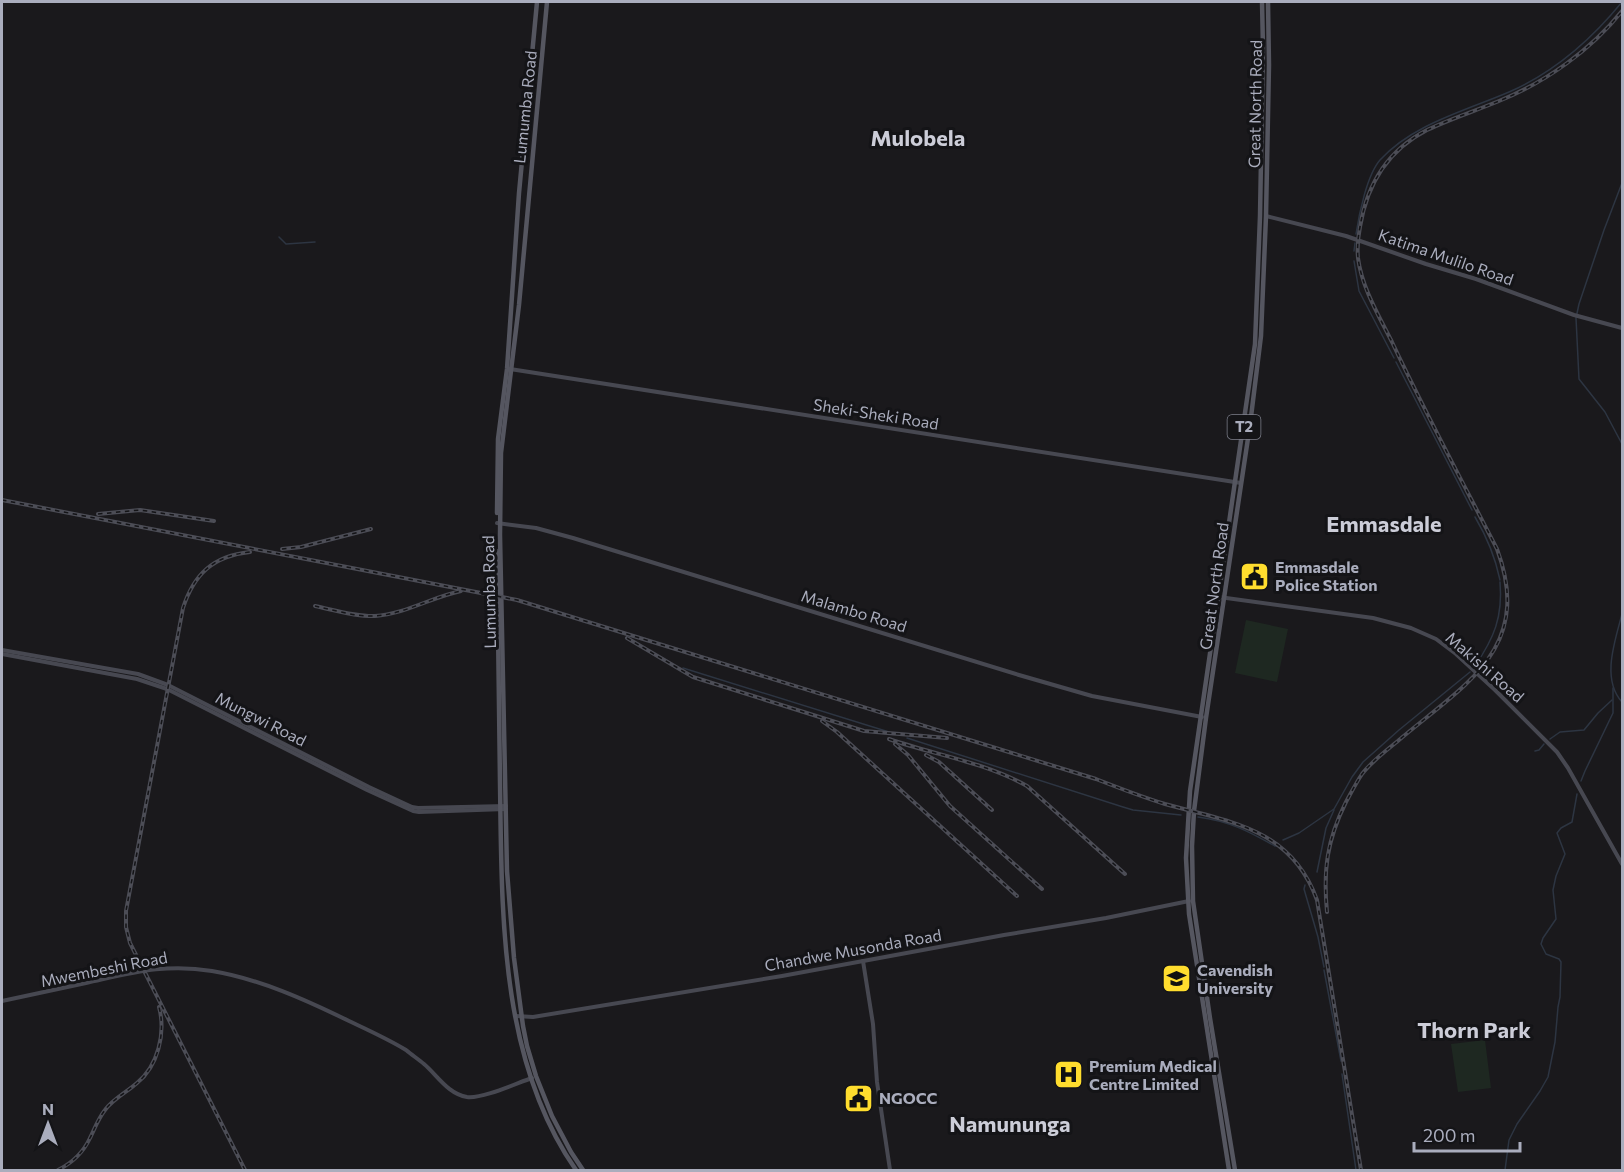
<svg xmlns="http://www.w3.org/2000/svg" width="1624" height="1172" font-family="Commissioner,sans-serif">
<rect width="100%" height="100%" fill="#1a191c"/>
<g fill="#1e2821">
<path d="M 1246,620 L 1288,629 L 1277,682 L 1235,673 Z"/>
<path d="M 1485,1040 L 1491,1088 L 1458,1092 L 1451,1044 Z"/>
</g>
<g fill="none" stroke-linecap="round" stroke-linejoin="round">
<g stroke="#2d3542" stroke-width="1.5">
<path d="M 1622,183 L 1604,230 L 1579,304 L 1576,318 L 1579,379 L 1605,412 L 1622,444"/>
<path d="M 1356,234 C 1359,214 1367,175 1380,160 C 1413,124 1465,111 1509,92 C 1555,72 1591,40 1622,2"/>
<path d="M 279,237 L 286,244 L 315,242"/>
<path d="M 1354,251 L 1355,243"/>
<path d="M 1354,261 L 1359,291 L 1394,358"/>
<path d="M 1396,362 L 1472,510"/>
<path d="M 1475,517 C 1487,537 1495,556 1500,580"/>
<path d="M 1622,614 C 1615,641 1601,679 1622,702"/>
<path d="M 1475,666 C 1494,638 1503,617 1500,582"/>
<path d="M 683,668 L 889,732"/>
<path d="M 907,738 L 1123,807 L 1133,810 L 1181,815"/>
<path d="M 1550,739 L 1560,732 L 1584,730 L 1598,713 L 1612,700"/>
<path d="M 1535,751 L 1539,750 L 1544,744"/>
<path d="M 1581,781 L 1585,771 L 1613,713 L 1613,688"/>
<path d="M 1198,817 C 1229,821 1248,831 1275,846 L 1278,846"/>
<path d="M 1283,840 L 1299,833 L 1334,809 L 1352,777 L 1363,762 L 1399,730 L 1470,672"/>
<path d="M 1317,872 L 1326,828 L 1334,810"/>
<path d="M 1305,885 L 1304,889 L 1318,937 L 1324,967"/>
<path d="M 1324,970 L 1341,1061"/>
<path d="M 1342,1074 L 1356,1170"/>
<path d="M 1505,1170 L 1509,1140 L 1517,1124 L 1540,1091 L 1548,1077 L 1555,1042 L 1558,1007 L 1560,997 L 1561,962 L 1559,959 L 1546,954 L 1541,944 L 1543,938 L 1556,919 L 1553,890 L 1556,876 L 1565,854 L 1557,833 L 1561,828 L 1572,822 L 1577,794"/>
</g>
<g stroke="#474851" stroke-width="4">
<path d="M 1266,216 L 1346,236 L 1426,264 L 1476,279 L 1574,315 L 1622,328"/>
<path d="M 510,369 L 1241,483"/>
<path d="M 497,523 L 536,528 L 573,538 L 1019,675 L 1092,696 L 1202,717"/>
<path d="M 1219,597 L 1373,618 L 1411,628 L 1436,639 L 1456,654 L 1495,690 L 1557,752 L 1568,768 L 1622,864"/>
<path d="M 2,650 L 138,674 L 168,685 L 369,787 L 412,807 L 418,808 L 506,806"/>
<path d="M 2,654 L 137,679 L 167,689 L 367,790 L 413,811 L 419,812 L 506,809"/>
<path d="M 863,961 L 873,1024 L 877,1082 L 890,1170"/>
<path d="M 2,1001 C 30,995 58,989 86,983 C 132,973 165,963 212,971 C 260,979 306,1000 349,1021 C 368,1030 388,1039 406,1050 C 412,1055 418,1059 424,1064 C 437,1075 448,1094 467,1097 C 482,1099 517,1083 532,1078"/>
<path d="M 516,1016 L 533,1017 L 782,976 L 1004,935 L 1106,918 L 1189,901"/>
</g>
<g stroke="#555660" stroke-width="4.5">
<path d="M 547,2 L 519,305 L 501,453 L 500,535 L 507,871 L 514,958 L 523,1026 L 527,1046 L 536,1076 L 552,1116 L 571,1152 L 583,1170"/>
<path d="M 497,513 L 498,439 L 507,369 L 519,193 L 537,2"/>
<path d="M 497,551 C 498,629 499,706 500,783 C 502,912 499,1060 576,1170"/>
<path d="M 1229,1170 L 1189,914 L 1186,858 L 1190,791 L 1255,344 L 1260,216 L 1263,48 L 1262,2"/>
<path d="M 1235,1170 L 1210,1018 L 1193,901 L 1192,846 L 1194,811 L 1206,718 L 1250,425 L 1261,336 L 1266,216 L 1269,65 L 1268,2"/>
</g>
<defs>
<g id="rail">
<path d="M 2,500 L 517,600 L 1096,779 C 1119,788 1142,797 1165,804 C 1230,822 1291,828 1317,900 L 1361,1170"/>
<path d="M 98,514 L 140,510 L 214,521"/>
<path d="M 282,549 L 301,547 L 371,529"/>
<path d="M 315,606 C 334,610 356,617 375,616 C 405,614 432,597 461,591"/>
<path d="M 627,638 L 693,677 L 864,731 L 947,738"/>
<path d="M 822,721 L 837,732 L 1017,896"/>
<path d="M 889,739 C 935,755 984,762 1027,786 L 1125,874"/>
<path d="M 895,744 L 908,755 L 950,806 L 1042,889"/>
<path d="M 926,755 L 939,762 L 992,810"/>
<path d="M 1327,912 C 1323,870 1327,840 1346,802 C 1351,793 1356,783 1362,774 C 1372,761 1386,751 1399,740 C 1465,684 1534,649 1497,549 C 1462,481 1425,412 1392,342 C 1379,316 1362,288 1358,258 C 1357,247 1358,237 1360,227 C 1367,184 1388,150 1427,130 C 1450,119 1475,111 1499,101 C 1546,82 1591,50 1622,11"/>
<path d="M 58,1170 C 72,1163 83,1153 90,1138 C 95,1128 98,1119 105,1110 C 113,1099 127,1092 137,1083 C 158,1066 166,1033 159,1007"/>
<path d="M 245,1170 L 130,943 L 126,927 L 126,911 L 183,608 C 194,574 213,556 250,552"/>
</g>
</defs>
<use href="#rail" stroke="#4c4d56" stroke-width="4"/>
<use href="#rail" stroke="#141417" stroke-width="1.5" stroke-dasharray="4.5" stroke-linecap="butt"/>
</g>
<defs>
<symbol id="civic-square" viewBox="-11 -11 22 22"><rect x="-9" y="-9" width="18" height="18" rx="4" fill="#ffdd2e" stroke="#141417"/><path d="M-.6-6.5H3V-4.5H.6V-3L4-1V1h2V6H-6V1h2V-1L-.6-3ZM-1.2 2.5V6h2.4V2.5Z" fill="#111"/></symbol>
<symbol id="university-square" viewBox="-11 -11 22 22"><rect x="-9" y="-9" width="18" height="18" rx="4" fill="#ffdd2e" stroke="#141417"/><path d="M0-5L7-2L0 1L-7-2ZM-4 1L0 2.5L4 1V4Q0 6-4 4Z" fill="#111"/></symbol>
<symbol id="hospital-square" viewBox="-11 -11 22 22"><rect x="-9" y="-9" width="18" height="18" rx="4" fill="#ffdd2e" stroke="#141417"/><path d="M-5-5h3v3.5h4V-5h3V5h-3V1.5h-4V5h-3Z" fill="#111"/></symbol>
</defs>
<g fill-rule="evenodd">
<use href="#civic-square" x="1238" y="560" width="33" height="33"/>
<use href="#university-square" x="1160" y="962" width="33" height="33"/>
<use href="#hospital-square" x="1052" y="1058" width="33" height="33"/>
<use href="#civic-square" x="842" y="1082" width="33" height="33"/>
</g>
<g text-anchor="middle" stroke-width="6" stroke-linejoin="round" paint-order="stroke">
<rect fill="#141417" stroke="#7d7f8b" stroke-width="1.5" x="1227.5" y="415" width="33" height="24" rx="4.5"/>
<g font-size="15" font-weight="bold" fill="#aaadbd">
<text x="1244" y="432">T2</text>
</g>
<g font-size="16" fill="#aaadbd" stroke="#141417">
<text transform="translate(1255 104) rotate(-89)" y="6">Great North Road</text>
<text transform="translate(525 107) rotate(-84)" y="6">Lumumba Road</text>
<text transform="translate(1446 257) rotate(19)" y="6">Katima Mulilo Road</text>
<text transform="translate(876 414) rotate(9)" y="6">Sheki-Sheki Road</text>
<text transform="translate(1214 586) rotate(-82)" y="6">Great North Road</text>
<text transform="translate(489 592) rotate(-91)" y="6">Lumumba Road</text>
<text transform="translate(854 611) rotate(17)" y="6">Malambo Road</text>
<text transform="translate(1485 667) rotate(41)" y="6">Makishi Road</text>
<text transform="translate(261 719) rotate(27)" y="6">Mungwi Road</text>
<text transform="translate(853 950) rotate(-10)" y="6">Chandwe Musonda Road</text>
<text transform="translate(104 969) rotate(-11)" y="6">Mwembeshi Road</text>
</g>
<g font-size="16" font-weight="bold" fill="#aaadbd" stroke="#141417" text-anchor="start">
<text x="1275" y="573">Emmasdale<tspan x="1275" dy="18">Police Station</tspan></text>
<text x="1197" y="976">Cavendish<tspan x="1197" dy="18">University</tspan></text>
<text x="1089" y="1072">Premium Medical<tspan x="1089" dy="18">Centre Limited</tspan></text>
<text x="879" y="1104">NGOCC</text>
</g>
<g font-size="22" font-weight="bold" fill="#cccdd8" stroke="#141417">
<text x="918" y="146">Mulobela</text>
<text x="1384" y="532">Emmasdale</text>
<text x="1474" y="1038">Thorn Park</text>
<text x="1010" y="1132">Namununga</text>
</g>
</g>
<rect width="1624" height="1172" fill="none" stroke="#aaadbd" stroke-width="6"/>
<g transform="translate(48 1124)" stroke="#141417" stroke-width="4.5" paint-order="stroke">
<path d="M0-4.5L10 22L0 15L-10 22Z" fill="#aaadbd"/>
<text y="-9" font-size="16" font-weight="bold" text-anchor="middle" fill="#aaadbd">N</text>
</g>
<path d="M1414 1142v9h106v-9" fill="none" stroke="#aaadbd" stroke-width="3"/>
<text x="1423" y="1142" font-size="18" fill="#aaadbd" stroke="#141417" stroke-width="4.5" paint-order="stroke">200 m</text>
</svg>
